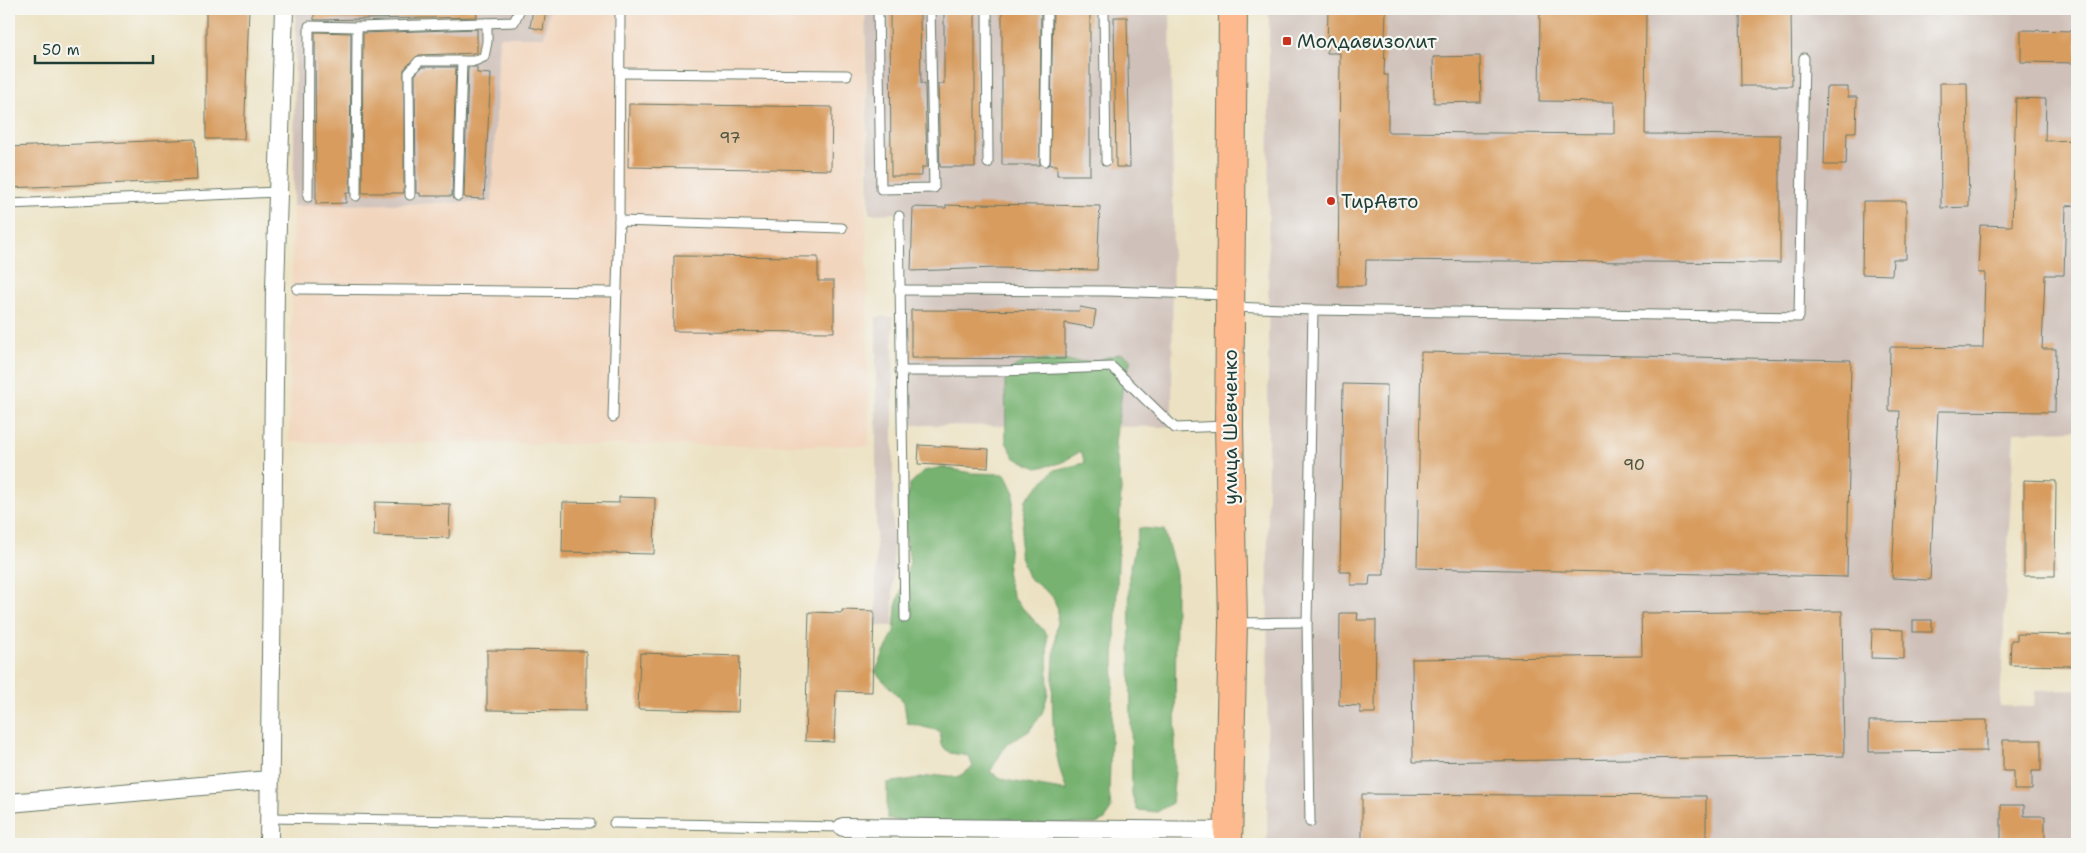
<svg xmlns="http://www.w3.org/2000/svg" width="2086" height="853" font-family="'Shantell Sans',sans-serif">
<rect width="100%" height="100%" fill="#f6f6f2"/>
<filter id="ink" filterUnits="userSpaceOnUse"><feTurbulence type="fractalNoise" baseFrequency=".02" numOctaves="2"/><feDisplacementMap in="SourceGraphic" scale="10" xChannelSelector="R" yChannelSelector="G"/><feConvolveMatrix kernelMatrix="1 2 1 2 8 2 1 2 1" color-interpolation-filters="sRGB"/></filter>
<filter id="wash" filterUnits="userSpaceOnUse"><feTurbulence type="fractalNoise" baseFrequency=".0096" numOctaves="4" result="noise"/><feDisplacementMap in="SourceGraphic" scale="20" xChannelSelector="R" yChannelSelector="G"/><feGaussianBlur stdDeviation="1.12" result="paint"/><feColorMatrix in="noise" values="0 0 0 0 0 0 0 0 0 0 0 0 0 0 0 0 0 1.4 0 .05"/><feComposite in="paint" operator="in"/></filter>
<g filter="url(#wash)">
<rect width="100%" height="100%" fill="#ece2c3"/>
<path fill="#f2d5bd" d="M 550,9 L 864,9 L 869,446 L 289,442 L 293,206 L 492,202 L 499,36 L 544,36 Z"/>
<g fill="#cfc1ba">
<path d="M 296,9 L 550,9 L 544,37 L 499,37 L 492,202 L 293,206 Z"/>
<path d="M 865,9 L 1170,9 L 1173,197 L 1172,427 L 905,425 L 903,213 L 869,214 Z"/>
<path d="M 1269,9 L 2077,9 L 2077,430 L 2014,432 L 2000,706 L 2034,707 L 2035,691 L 2077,690 L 2077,844 L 1267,844 Z"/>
<rect x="876" y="317" width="17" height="309"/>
</g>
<g fill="#77b271" stroke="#4b7852">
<path d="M 1122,353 L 1131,360 L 1123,383 L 1115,443 L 1121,488 L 1109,791 L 1111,808 L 1105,820 L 1096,824 L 907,823 L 887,818 L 887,783 L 940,775 L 958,777 L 973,767 L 969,756 L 950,753 L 941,745 L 940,731 L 907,723 L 904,702 L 875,672 L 894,632 L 896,606 L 910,562 L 904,528 L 909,485 L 924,471 L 942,467 L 971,473 L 1005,474 L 1014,493 L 1007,577 L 1014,599 L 1047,634 L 1048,693 L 1042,714 L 1029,731 L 1006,745 L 990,772 L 1005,780 L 1067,791 C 1045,737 1053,667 1058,609 L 1052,596 L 1028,577 L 1019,553 L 1026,499 L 1054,470 L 1085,463 L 1081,451 L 1061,463 L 1037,468 L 1015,458 L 1006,442 L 1005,380 L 1014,367 L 1024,362 L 1040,360 L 1090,362 Z"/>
<path d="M 1139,528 L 1164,530 L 1176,573 L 1175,772 L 1172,803 L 1157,812 L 1137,810 L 1132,794 L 1129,576 Z"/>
</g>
<g id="blocks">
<g fill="#d89c5f">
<path d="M 206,9 L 249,9 L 244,139 L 206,139 Z"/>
<path d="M 314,9 L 476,9 L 477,17 L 314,20 Z"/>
<path d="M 533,9 L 546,9 L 543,30 L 530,27 Z"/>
<path d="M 890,9 L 920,9 L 921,84 L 925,84 L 927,167 L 922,167 L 922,176 L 891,176 Z"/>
<path d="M 944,9 L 975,9 L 975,167 L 940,167 L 938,84 L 944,84 Z"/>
<path d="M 1002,9 L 1041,9 L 1040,165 L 1002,165 Z"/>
<path d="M 1053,9 L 1090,9 L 1090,175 L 1057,175 L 1057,165 L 1050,165 Z"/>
<path d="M 1328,9 L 1386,9 L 1384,75 L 1388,75 L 1388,132 L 1614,134 L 1614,102 L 1539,101 L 1540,9 L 1646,9 L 1645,134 L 1780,135 L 1780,263 L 1366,260 L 1365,286 L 1338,286 L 1340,53 L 1327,53 Z"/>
<path d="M 1740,9 L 1791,9 L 1792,86 L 1741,86 Z"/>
<path d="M 1114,17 L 1127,17 L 1130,167 L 1116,167 Z"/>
<path d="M 477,29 L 477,53 L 419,55 L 404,69 L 404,193 L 362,193 L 363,33 Z"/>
<path d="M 2021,30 L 2077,31 L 2077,63 L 2021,62 Z"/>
<path d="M 315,32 L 351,33 L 350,193 L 346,193 L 346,203 L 316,204 Z"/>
<path d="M 1480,56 L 1481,102 L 1434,103 L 1433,57 Z"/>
<path d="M 422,67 L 456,67 L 452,196 L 420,196 L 420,193 L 416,193 L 415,75 Z"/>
<path d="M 468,67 L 477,67 L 477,73 L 491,74 L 484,199 L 466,198 L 464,196 Z"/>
<path d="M 1940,83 L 1967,83 L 1969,207 L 1941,208 Z"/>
<path d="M 1826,87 L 1848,87 L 1848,97 L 1857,97 L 1856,132 L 1847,132 L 1846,165 L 1824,165 Z"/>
<path d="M 2016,98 L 2046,99 L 2045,141 L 2077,140 L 2077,205 L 2066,206 L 2064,275 L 2045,275 L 2042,349 L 2056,349 L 2055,412 L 1938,411 L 1930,580 L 1892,578 L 1900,411 L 1889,411 L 1890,347 L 1983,348 L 1985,273 L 1978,273 L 1980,225 L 2012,226 Z"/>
<path d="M 629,104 L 832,107 L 831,170 L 628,167 Z"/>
<path d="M 195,139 L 197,180 L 9,188 L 9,147 Z"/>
<path d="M 1863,201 L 1906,201 L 1906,259 L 1893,259 L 1892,275 L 1862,274 Z"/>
<path d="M 977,204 L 1100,206 L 1097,270 L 996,268 L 911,271 L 913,207 L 946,208 L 946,205 L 977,206 Z"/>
<path d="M 674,256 L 818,257 L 818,281 L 834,281 L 834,332 L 673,331 Z"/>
<path d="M 1080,307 L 1096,310 L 1093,328 L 1065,323 L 1065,359 L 911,358 L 911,310 L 1079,311 Z"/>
<path d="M 1421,352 L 1851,360 L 1847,577 L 1417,568 Z"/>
<path d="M 1343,384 L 1387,385 L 1384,575 L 1370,575 L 1369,585 L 1351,585 L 1351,572 L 1340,572 Z"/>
<path d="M 919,445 L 989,449 L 988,468 L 918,464 Z"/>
<path d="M 2024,480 L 2056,481 L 2055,576 L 2024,576 Z"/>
<path d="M 619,497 L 655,498 L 654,554 L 562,552 L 563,502 L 619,503 Z"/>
<path d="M 375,502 L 450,504 L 449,538 L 374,536 Z"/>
<path d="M 842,610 L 874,611 L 872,692 L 836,691 L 834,742 L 805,741 L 809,612 L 842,613 Z"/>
<path d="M 1842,611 L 1844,756 L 1413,762 L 1412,659 L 1642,656 L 1641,613 Z"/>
<path d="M 1340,613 L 1358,613 L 1357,620 L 1376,620 L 1375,713 L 1360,713 L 1360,706 L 1339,705 Z"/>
<rect x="1913" y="620" width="19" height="12"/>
<path d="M 1872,629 L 1904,630 L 1904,659 L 1871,658 Z"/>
<path d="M 2017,634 L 2077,635 L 2077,666 L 2010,665 L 2011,640 L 2017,640 Z"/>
<path d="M 487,650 L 586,651 L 586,711 L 487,710 Z"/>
<path d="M 640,653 L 740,656 L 738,712 L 638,709 Z"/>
<path d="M 1987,720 L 1987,751 L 1869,752 L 1869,721 Z"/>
<path d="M 2003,740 L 2041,740 L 2041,771 L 2032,771 L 2032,790 L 2014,790 L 2014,771 L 2003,771 Z"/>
<path d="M 1362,794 L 1706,796 L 1706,844 L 1362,844 Z"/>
<path d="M 2001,805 L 2024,805 L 2024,816 L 2045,816 L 2045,844 L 2001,844 Z"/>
</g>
</g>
</g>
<g filter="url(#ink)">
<use href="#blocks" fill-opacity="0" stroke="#677766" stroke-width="1"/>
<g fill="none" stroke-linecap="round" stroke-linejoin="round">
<defs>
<g id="lane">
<path d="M 878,9 L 881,189 L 934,188 L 930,9"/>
<path d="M 987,9 L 988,163"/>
<path d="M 1104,9 L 1106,161"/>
<path d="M 620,73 L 847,75"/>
<path d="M 1045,161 L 1047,9"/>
<path d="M 410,195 L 409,73 L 419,61 L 475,61 L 484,57 L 487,42 L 487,23"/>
<path d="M 356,196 L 357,27"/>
<path d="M 458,196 L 462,61"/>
<path d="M 308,197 L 309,26 L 357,27 L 514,22 L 520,9"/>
<path d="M 9,204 L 278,192"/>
<path d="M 899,216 L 905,618"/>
<path d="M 619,221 L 842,228"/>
<path d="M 297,289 L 617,292"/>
<path d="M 899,290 L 1108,291 L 1227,295"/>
<path d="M 1232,307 L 1313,310 L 1307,622 L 1310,822"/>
<path d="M 1313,310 L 1799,317 L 1804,58"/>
<path d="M 900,371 L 1000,371 L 1112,367 L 1175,428 L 1227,426"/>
<path d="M 613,417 L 619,221 L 620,9"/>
<path d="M 1235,623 L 1307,622"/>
<path d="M 269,818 L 590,823"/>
<path d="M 614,823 L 843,827"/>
</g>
<g id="street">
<path d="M 9,803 L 269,780"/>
<path d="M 843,827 L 1228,831"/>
<path d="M 269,844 L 275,287 L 284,9"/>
</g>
<path id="highway" d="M 1228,844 L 1233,623 L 1229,426 L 1233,9"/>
</defs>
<use href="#lane" stroke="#677766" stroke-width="11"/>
<use href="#street" stroke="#677766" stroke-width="20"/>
<use href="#highway" stroke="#677766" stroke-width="30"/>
<use href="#lane" stroke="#fff" stroke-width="9"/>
<use href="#street" stroke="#fff" stroke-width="18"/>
<use href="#highway" stroke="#fcba8e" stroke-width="28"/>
</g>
</g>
<g fill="#c8321e" stroke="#f6f6f2" stroke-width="2">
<rect x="1282" y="36" width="10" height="10" rx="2.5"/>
<circle cx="1331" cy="201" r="5"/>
</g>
<g text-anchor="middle" stroke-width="4.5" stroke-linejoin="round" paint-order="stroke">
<g font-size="16" fill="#4d553f">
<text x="730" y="143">97</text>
<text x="1634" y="470">90</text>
</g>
<g font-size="19" fill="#1f3d34" stroke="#f6f6f2" text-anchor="start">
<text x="1297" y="48">Молдавизолит</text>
<text x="1341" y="208">ТирАвто</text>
</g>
<g font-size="19" fill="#1f3d34" stroke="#f6f6f2">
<text transform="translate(1230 427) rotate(-90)" y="7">улица Шевченко</text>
</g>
</g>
<rect width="2086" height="853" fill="none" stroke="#f6f6f2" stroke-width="30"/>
<path d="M35 55v8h118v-8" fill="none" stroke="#1f3d34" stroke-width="2.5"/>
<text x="42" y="55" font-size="15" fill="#1f3d34" stroke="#f6f6f2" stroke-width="4" paint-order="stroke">50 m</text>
</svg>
